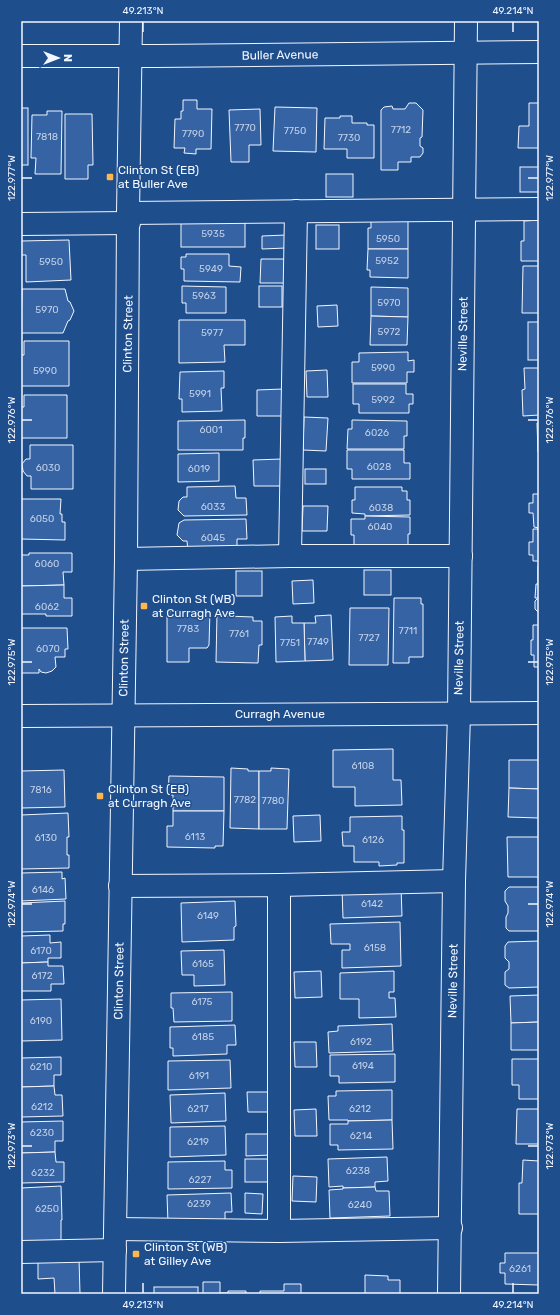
<svg xmlns="http://www.w3.org/2000/svg" width="560" height="1315" font-family="Rubik,sans-serif">
<rect width="100%" height="100%" fill="#1f4e8c"/>
<g fill="#3563a3" stroke="#f2f6ff">
<path d="M 183,100 L 197,100 L 197,109 L 212,109 L 211,149 L 196,149 L 196,154 L 184,153 L 185,148 L 174,148 L 175,119 L 181,119 L 181,111 L 183,111 Z"/>
<path d="M 409,103 L 416,103 L 423,110 L 422,137 L 420,138 L 420,146 L 423,148 L 423,153 L 420,157 L 411,157 L 411,162 L 398,162 L 398,170 L 381,170 L 381,110 L 384,107 L 392,106 L 393,109 L 405,109 Z"/>
<path d="M 529,103 L 539,103 L 539,148 L 518,148 L 519,126 L 529,126 Z"/>
<path d="M 275,107 L 317,108 L 316,152 L 273,151 Z"/>
<rect x="21" y="108" width="7" height="57"/>
<path d="M 260,109 L 261,145 L 249,145 L 249,162 L 231,162 L 229,110 Z"/>
<path d="M 47,111 L 62,111 L 61,174 L 35,174 L 36,158 L 31,158 L 32,115 L 47,115 Z"/>
<path d="M 65,114 L 92,114 L 93,165 L 88,165 L 88,179 L 65,179 Z"/>
<path d="M 340,116 L 352,116 L 352,123 L 367,123 L 367,125 L 374,125 L 374,158 L 347,158 L 347,149 L 324,149 L 325,118 L 340,118 Z"/>
<rect x="520" y="167" width="19" height="25"/>
<rect x="326" y="174" width="27" height="23"/>
<rect x="181" y="220" width="64" height="27"/>
<path d="M 539,220 L 539,261 L 521,261 L 521,241 L 524,241 L 524,221 Z"/>
<path d="M 371,221 L 408,221 L 408,249 L 368,249 L 368,228 L 371,228 Z"/>
<rect x="316" y="225" width="23" height="24"/>
<path d="M 286,235 L 286,248 L 262,249 L 262,236 Z"/>
<path d="M 69,240 L 71,280 L 26,282 L 26,255 L 21,255 L 21,241 Z"/>
<path d="M 368,249 L 408,249 L 408,278 L 370,277 L 370,270 L 367,270 Z"/>
<path d="M 186,254 L 229,254 L 229,266 L 241,267 L 240,282 L 184,281 L 184,269 L 181,269 L 181,257 L 186,257 Z"/>
<path d="M 261,259 L 286,259 L 286,283 L 260,283 Z"/>
<path d="M 523,266 L 539,266 L 539,313 L 522,313 Z"/>
<path d="M 182,286 L 226,287 L 226,313 L 186,313 L 186,303 L 182,303 Z"/>
<rect x="259" y="286" width="23" height="21"/>
<path d="M 371,287 L 408,288 L 408,317 L 371,316 Z"/>
<path d="M 22,289 L 65,289 L 68,301 L 70,302 L 74,311 L 70,320 L 68,321 L 63,333 L 21,333 Z"/>
<path d="M 337,305 L 338,326 L 318,327 L 317,306 Z"/>
<path d="M 371,316 L 408,317 L 407,345 L 370,345 Z"/>
<path d="M 179,320 L 245,320 L 245,345 L 224,345 L 225,362 L 179,363 Z"/>
<rect x="528" y="322" width="11" height="38"/>
<path d="M 24,341 L 69,341 L 69,386 L 21,386 L 21,355 L 24,355 Z"/>
<path d="M 408,352 L 408,361 L 414,360 L 414,372 L 407,372 L 407,383 L 352,383 L 352,362 L 359,362 L 359,353 Z"/>
<path d="M 524,368 L 539,368 L 539,415 L 523,416 L 522,390 L 525,389 Z"/>
<path d="M 327,370 L 328,397 L 307,397 L 306,371 Z"/>
<path d="M 224,371 L 224,388 L 221,388 L 222,411 L 182,412 L 182,399 L 179,399 L 180,372 Z"/>
<path d="M 353,384 L 406,384 L 406,394 L 413,394 L 413,404 L 409,404 L 409,413 L 359,413 L 359,404 L 353,404 Z"/>
<path d="M 283,389 L 283,416 L 257,416 L 257,390 Z"/>
<path d="M 24,395 L 67,395 L 67,438 L 21,438 L 21,407 L 24,407 Z"/>
<path d="M 304,417 L 328,418 L 326,451 L 303,450 Z"/>
<path d="M 245,420 L 245,438 L 243,438 L 243,450 L 178,450 L 178,421 Z"/>
<path d="M 352,420 L 407,421 L 407,436 L 404,436 L 404,449 L 347,449 L 348,429 L 352,429 Z"/>
<path d="M 537,423 L 539,423 L 539,452 L 538,452 Z"/>
<path d="M 30,445 L 73,445 L 73,489 L 31,489 L 31,476 L 27,476 L 23,471 L 22,464 L 26,459 L 30,459 Z"/>
<path d="M 347,450 L 404,450 L 404,463 L 410,463 L 410,479 L 352,479 L 352,469 L 347,469 Z"/>
<path d="M 219,453 L 219,481 L 178,482 L 178,454 Z"/>
<path d="M 282,459 L 282,486 L 254,486 L 253,460 Z"/>
<rect x="305" y="469" width="21" height="15"/>
<path d="M 235,486 L 236,498 L 246,498 L 247,515 L 184,516 L 178,510 L 179,501 L 183,497 L 187,497 L 187,487 Z"/>
<path d="M 355,487 L 402,487 L 402,491 L 407,491 L 407,500 L 410,500 L 410,515 L 365,516 L 365,514 L 352,513 L 352,500 L 355,500 Z"/>
<path d="M 533,494 L 539,494 L 539,528 L 534,527 L 533,513 L 529,513 L 529,503 L 533,503 Z"/>
<path d="M 21,499 L 61,499 L 60,514 L 62,514 L 62,522 L 65,522 L 65,540 L 21,539 Z"/>
<path d="M 303,506 L 328,506 L 327,531 L 302,531 Z"/>
<path d="M 365,516 L 410,517 L 410,534 L 408,534 L 408,549 L 354,549 L 354,535 L 351,535 L 351,519 L 365,519 Z"/>
<path d="M 246,519 L 247,539 L 237,539 L 237,551 L 188,552 L 187,541 L 183,541 L 177,535 L 179,523 L 184,520 Z"/>
<path d="M 538,528 L 539,561 L 533,561 L 533,555 L 529,555 L 529,542 L 533,542 L 533,529 L 538,529 Z"/>
<path d="M 29,553 L 72,553 L 72,572 L 63,572 L 64,585 L 21,586 L 21,555 L 29,555 Z"/>
<path d="M 538,566 L 539,566 L 539,613 L 535,609 L 535,601 L 538,598 L 535,598 L 536,584 L 538,584 Z"/>
<rect x="364" y="570" width="27" height="25"/>
<rect x="236" y="571" width="26" height="25"/>
<path d="M 313,580 L 314,603 L 293,604 L 292,581 Z"/>
<path d="M 64,585 L 64,598 L 72,598 L 72,616 L 46,616 L 46,614 L 21,614 L 21,586 Z"/>
<path d="M 394,598 L 421,598 L 421,604 L 423,604 L 423,657 L 409,657 L 409,663 L 393,663 Z"/>
<path d="M 350,608 L 389,608 L 388,665 L 349,665 Z"/>
<path d="M 167,611 L 210,611 L 209,645 L 207,648 L 189,648 L 189,662 L 167,662 Z"/>
<path d="M 217,613 L 226,613 L 226,616 L 253,617 L 253,621 L 262,621 L 262,645 L 259,645 L 258,663 L 216,662 Z"/>
<path d="M 331,615 L 333,660 L 305,661 L 304,623 L 316,623 L 315,616 Z"/>
<path d="M 292,616 L 292,623 L 304,623 L 305,661 L 276,662 L 275,617 Z"/>
<path d="M 533,625 L 539,625 L 539,667 L 534,667 L 534,655 L 531,655 L 531,640 L 533,640 Z"/>
<path d="M 21,628 L 67,628 L 68,649 L 65,649 L 65,657 L 55,657 L 56,667 L 52,671 L 46,673 L 41,672 L 39,669 L 39,673 L 21,673 Z"/>
<path d="M 393,749 L 393,780 L 401,780 L 402,805 L 355,806 L 355,787 L 333,787 L 333,750 Z"/>
<path d="M 509,760 L 539,760 L 539,789 L 509,788 Z"/>
<path d="M 231,768 L 248,769 L 248,771 L 259,771 L 259,829 L 230,828 Z"/>
<path d="M 271,768 L 289,769 L 287,829 L 259,829 L 259,771 L 271,771 Z"/>
<path d="M 64,770 L 65,807 L 21,808 L 21,771 Z"/>
<path d="M 169,776 L 224,777 L 224,811 L 173,811 L 173,795 L 168,795 Z"/>
<path d="M 509,788 L 539,789 L 539,818 L 508,817 Z"/>
<path d="M 173,811 L 224,811 L 223,846 L 215,846 L 215,848 L 167,847 L 167,826 L 173,826 Z"/>
<path d="M 68,813 L 69,837 L 67,837 L 67,855 L 69,855 L 69,868 L 21,869 L 21,815 Z"/>
<path d="M 320,815 L 321,841 L 294,842 L 293,816 Z"/>
<path d="M 402,816 L 402,830 L 404,830 L 404,863 L 397,863 L 397,865 L 379,866 L 379,862 L 354,862 L 354,846 L 343,846 L 342,832 L 350,832 L 350,817 Z"/>
<path d="M 507,837 L 539,837 L 539,877 L 508,877 Z"/>
<path d="M 62,872 L 62,879 L 65,878 L 66,899 L 21,901 L 21,873 Z"/>
<path d="M 401,887 L 402,916 L 343,918 L 342,889 Z"/>
<path d="M 509,887 L 539,887 L 539,931 L 509,931 L 506,928 L 506,917 L 508,913 L 508,906 L 505,901 L 505,891 Z"/>
<path d="M 65,901 L 65,924 L 63,924 L 63,931 L 21,932 L 21,903 Z"/>
<path d="M 235,901 L 236,926 L 234,927 L 234,940 L 182,942 L 181,903 Z"/>
<path d="M 400,922 L 401,966 L 342,968 L 342,950 L 350,950 L 350,944 L 331,944 L 330,924 Z"/>
<path d="M 50,935 L 50,943 L 61,942 L 61,958 L 48,958 L 48,962 L 21,963 L 21,936 Z"/>
<path d="M 539,941 L 539,987 L 509,988 L 505,985 L 505,972 L 509,969 L 509,962 L 505,958 L 505,946 L 508,942 Z"/>
<path d="M 224,950 L 225,985 L 194,986 L 194,975 L 182,975 L 181,951 Z"/>
<path d="M 48,962 L 48,966 L 63,966 L 64,984 L 51,984 L 51,991 L 21,991 L 21,963 Z"/>
<path d="M 321,971 L 322,997 L 295,998 L 294,972 Z"/>
<path d="M 394,971 L 394,992 L 389,992 L 389,998 L 395,998 L 396,1017 L 359,1018 L 359,999 L 340,999 L 340,973 Z"/>
<path d="M 232,992 L 232,1021 L 174,1022 L 173,1008 L 171,1008 L 171,993 Z"/>
<path d="M 539,995 L 539,1022 L 511,1023 L 510,996 Z"/>
<path d="M 61,999 L 62,1040 L 21,1041 L 21,1000 Z"/>
<path d="M 539,1022 L 539,1050 L 511,1050 L 511,1023 Z"/>
<path d="M 392,1024 L 393,1051 L 329,1053 L 328,1032 L 338,1031 L 338,1026 Z"/>
<path d="M 235,1025 L 236,1045 L 227,1045 L 227,1054 L 173,1056 L 173,1048 L 170,1048 L 170,1027 Z"/>
<path d="M 294,1042 L 316,1042 L 317,1067 L 295,1067 Z"/>
<path d="M 395,1054 L 395,1082 L 339,1083 L 339,1076 L 330,1076 L 330,1055 Z"/>
<path d="M 61,1057 L 61,1075 L 54,1075 L 54,1086 L 21,1087 L 21,1058 Z"/>
<path d="M 512,1059 L 539,1059 L 539,1099 L 519,1099 L 519,1085 L 512,1085 Z"/>
<path d="M 230,1060 L 231,1088 L 168,1090 L 168,1061 Z"/>
<path d="M 54,1086 L 55,1095 L 62,1095 L 63,1116 L 21,1117 L 21,1087 Z"/>
<path d="M 392,1090 L 392,1120 L 348,1121 L 348,1120 L 329,1120 L 328,1096 L 336,1096 L 336,1091 Z"/>
<path d="M 247,1092 L 271,1092 L 271,1112 L 248,1112 Z"/>
<path d="M 225,1093 L 226,1121 L 171,1123 L 170,1095 Z"/>
<path d="M 316,1109 L 317,1136 L 295,1136 L 294,1110 Z"/>
<path d="M 517,1109 L 539,1109 L 539,1144 L 516,1144 Z"/>
<path d="M 392,1120 L 393,1149 L 338,1150 L 338,1145 L 330,1145 L 330,1124 L 348,1124 L 348,1121 Z"/>
<path d="M 63,1121 L 63,1141 L 55,1141 L 55,1152 L 21,1153 L 21,1122 Z"/>
<path d="M 225,1126 L 226,1155 L 170,1157 L 170,1127 Z"/>
<path d="M 246,1134 L 270,1134 L 271,1155 L 246,1156 Z"/>
<path d="M 55,1152 L 56,1162 L 64,1162 L 64,1182 L 21,1183 L 21,1153 Z"/>
<path d="M 387,1157 L 388,1181 L 375,1182 L 375,1187 L 343,1188 L 343,1186 L 329,1187 L 328,1159 Z"/>
<rect x="245" y="1159" width="25" height="23"/>
<path d="M 523,1160 L 539,1161 L 539,1214 L 519,1214 L 519,1183 L 522,1183 Z"/>
<path d="M 225,1161 L 225,1170 L 232,1170 L 232,1188 L 168,1189 L 168,1162 Z"/>
<path d="M 293,1176 L 317,1177 L 316,1202 L 292,1201 Z"/>
<path d="M 61,1186 L 62,1220 L 61,1220 L 61,1240 L 21,1242 L 21,1188 Z"/>
<path d="M 375,1187 L 376,1191 L 389,1191 L 390,1216 L 330,1218 L 329,1190 L 343,1189 L 343,1188 Z"/>
<path d="M 231,1193 L 232,1212 L 225,1212 L 225,1221 L 168,1223 L 167,1195 Z"/>
<path d="M 245,1193 L 263,1194 L 262,1214 L 245,1213 Z"/>
<path d="M 505,1253 L 539,1253 L 539,1285 L 505,1284 L 505,1273 L 500,1273 L 500,1263 L 505,1263 Z"/>
<path d="M 79,1258 L 80,1294 L 55,1294 L 54,1278 L 38,1279 L 38,1260 Z"/>
<path d="M 365,1275 L 388,1276 L 388,1280 L 400,1280 L 400,1294 L 365,1294 Z"/>
<path d="M 203,1282 L 220,1282 L 220,1293 L 228,1293 L 228,1291 L 246,1291 L 246,1294 L 203,1294 Z"/>
<path d="M 284,1284 L 301,1284 L 301,1294 L 260,1294 L 260,1291 L 284,1291 Z"/>
<rect x="154" y="1287" width="44" height="7"/>
</g>
<g fill="none" stroke-linecap="round" stroke-linejoin="round">
<defs>
<g id="minor">
<path d="M 21,56 L 157,56 L 539,52"/>
<path d="M 128,213 L 539,209"/>
<path d="M 21,224 L 129,223"/>
<path d="M 290,556 L 296,211"/>
<path d="M 126,559 L 290,556 L 461,556"/>
<path d="M 21,716 L 539,713"/>
<path d="M 279,885 L 454,881"/>
<path d="M 120,886 L 279,885 L 279,1231"/>
<path d="M 116,1229 L 279,1231 L 451,1228"/>
<path d="M 21,1252 L 115,1250"/>
<path d="M 114,1294 L 126,559 L 128,213 L 131,21"/>
<path d="M 449,1294 L 454,881 L 459,714 L 466,21"/>
</g>
</defs>
<use href="#minor" stroke="#f2f6ff" stroke-width="24"/>
<use href="#minor" stroke="#1f4e8c" stroke-width="22"/>
</g>
<path fill="none" stroke="#f2f6ff" stroke-width="1.5" d="M 143,22 L 143,32M 513,22 L 513,32M 22,178 L 32,178M 528,178 L 538,178M 22,420 L 32,420M 528,420 L 538,420M 22,662 L 32,662M 528,662 L 538,662M 22,904 L 32,904M 528,904 L 538,904M 22,1146 L 32,1146M 528,1146 L 538,1146M 143,1283 L 143,1293M 513,1283 L 513,1293"/>
<g fill="#ffb74d" stroke="#1f4e8c" stroke-width="1.5">
<rect x="106" y="173" width="8" height="8" rx="2"/>
<rect x="140" y="602" width="8" height="8" rx="2"/>
<rect x="96" y="792" width="8" height="8" rx="2"/>
<rect x="132" y="1250" width="8" height="8" rx="2"/>
</g>
<g text-anchor="middle" stroke-width="3" stroke-linejoin="round" paint-order="stroke">
<g font-size="10" fill="#c3d1e8">
<text x="245" y="131">7770</text>
<text x="401" y="133">7712</text>
<text x="295" y="134">7750</text>
<text x="193" y="137">7790</text>
<text x="47" y="140">7818</text>
<text x="349" y="141">7730</text>
<text x="213" y="237">5935</text>
<text x="388" y="242">5950</text>
<text x="387" y="264">5952</text>
<text x="51" y="265">5950</text>
<text x="211" y="272">5949</text>
<text x="204" y="299">5963</text>
<text x="389" y="306">5970</text>
<text x="47" y="313">5970</text>
<text x="389" y="335">5972</text>
<text x="212" y="336">5977</text>
<text x="383" y="371">5990</text>
<text x="45" y="374">5990</text>
<text x="200" y="397">5991</text>
<text x="383" y="403">5992</text>
<text x="211" y="433">6001</text>
<text x="377" y="436">6026</text>
<text x="379" y="470">6028</text>
<text x="48" y="471">6030</text>
<text x="199" y="472">6019</text>
<text x="213" y="510">6033</text>
<text x="381" y="511">6038</text>
<text x="42" y="522">6050</text>
<text x="380" y="530">6040</text>
<text x="213" y="541">6045</text>
<text x="47" y="567">6060</text>
<text x="47" y="610">6062</text>
<text x="188" y="632">7783</text>
<text x="408" y="634">7711</text>
<text x="239" y="637">7761</text>
<text x="369" y="641">7727</text>
<text x="318" y="645">7749</text>
<text x="290" y="646">7751</text>
<text x="48" y="652">6070</text>
<text x="363" y="769">6108</text>
<text x="41" y="793">7816</text>
<text x="245" y="803">7782</text>
<text x="273" y="804">7780</text>
<text x="195" y="840">6113</text>
<text x="46" y="841">6130</text>
<text x="373" y="843">6126</text>
<text x="43" y="893">6146</text>
<text x="372" y="907">6142</text>
<text x="208" y="919">6149</text>
<text x="375" y="951">6158</text>
<text x="41" y="954">6170</text>
<text x="203" y="967">6165</text>
<text x="42" y="979">6172</text>
<text x="202" y="1005">6175</text>
<text x="41" y="1024">6190</text>
<text x="203" y="1040">6185</text>
<text x="361" y="1045">6192</text>
<text x="363" y="1069">6194</text>
<text x="41" y="1070">6210</text>
<text x="199" y="1079">6191</text>
<text x="42" y="1110">6212</text>
<text x="198" y="1112">6217</text>
<text x="360" y="1112">6212</text>
<text x="42" y="1136">6230</text>
<text x="361" y="1139">6214</text>
<text x="198" y="1145">6219</text>
<text x="358" y="1174">6238</text>
<text x="43" y="1176">6232</text>
<text x="200" y="1183">6227</text>
<text x="199" y="1207">6239</text>
<text x="360" y="1208">6240</text>
<text x="47" y="1212">6250</text>
<text x="520" y="1272">6261</text>
</g>
<g font-size="12" fill="#f2f6ff" stroke="#1f4e8c">
<text transform="translate(280 55) rotate(-1)" y="4">Buller Avenue</text>
<text transform="translate(128 334) rotate(-89)" y="4">Clinton Street</text>
<text transform="translate(463 334) rotate(-89)" y="4">Neville Street</text>
<text transform="translate(124 658) rotate(-89)" y="4">Clinton Street</text>
<text transform="translate(459 658) rotate(-89)" y="4">Neville Street</text>
<text x="280" y="718">Curragh Avenue</text>
<text transform="translate(119 981) rotate(-89)" y="4">Clinton Street</text>
<text transform="translate(453 981) rotate(-89)" y="4">Neville Street</text>
</g>
<g font-size="12" fill="#f2f6ff" stroke="#1f4e8c" text-anchor="start">
<text x="118" y="174">Clinton St (EB)<tspan x="118" dy="14">at Buller Ave</tspan></text>
<text x="152" y="603">Clinton St (WB)<tspan x="152" dy="14">at Curragh Ave</tspan></text>
<text x="108" y="793">Clinton St (EB)<tspan x="108" dy="14">at Curragh Ave</tspan></text>
<text x="144" y="1251">Clinton St (WB)<tspan x="144" dy="14">at Gilley Ave</tspan></text>
</g>
</g>
<rect width="560" height="1315" fill="none" stroke="#1f4e8c" stroke-width="44"/>
<g transform="translate(58 58) rotate(90)" stroke="#1f4e8c" stroke-width="3" paint-order="stroke">
<path d="M0-3L7 15L0 10L-7 15Z" fill="#f2f6ff"/>
<text y="-6" font-size="11" font-weight="bold" text-anchor="middle" fill="#f2f6ff">N</text>
</g>
<rect x="22" y="22" width="516" height="1271" fill="none" stroke="#f2f6ff" stroke-width="1.5"/>
<g font-size="10" text-anchor="middle" fill="#f2f6ff">
<text x="143" y="14">49.213°N</text>
<text x="513" y="14">49.214°N</text>
<text transform="translate(549 178) rotate(-90)" y="4">122.977°W</text>
<text transform="translate(11 178) rotate(-90)" y="4">122.977°W</text>
<text transform="translate(549 420) rotate(-90)" y="4">122.976°W</text>
<text transform="translate(11 420) rotate(-90)" y="4">122.976°W</text>
<text transform="translate(549 662) rotate(-90)" y="4">122.975°W</text>
<text transform="translate(11 662) rotate(-90)" y="4">122.975°W</text>
<text transform="translate(11 904) rotate(-90)" y="4">122.974°W</text>
<text transform="translate(549 904) rotate(-90)" y="4">122.974°W</text>
<text transform="translate(11 1146) rotate(-90)" y="4">122.973°W</text>
<text transform="translate(549 1146) rotate(-90)" y="4">122.973°W</text>
<text x="143" y="1308">49.213°N</text>
<text x="513" y="1308">49.214°N</text>
</g>
</svg>
